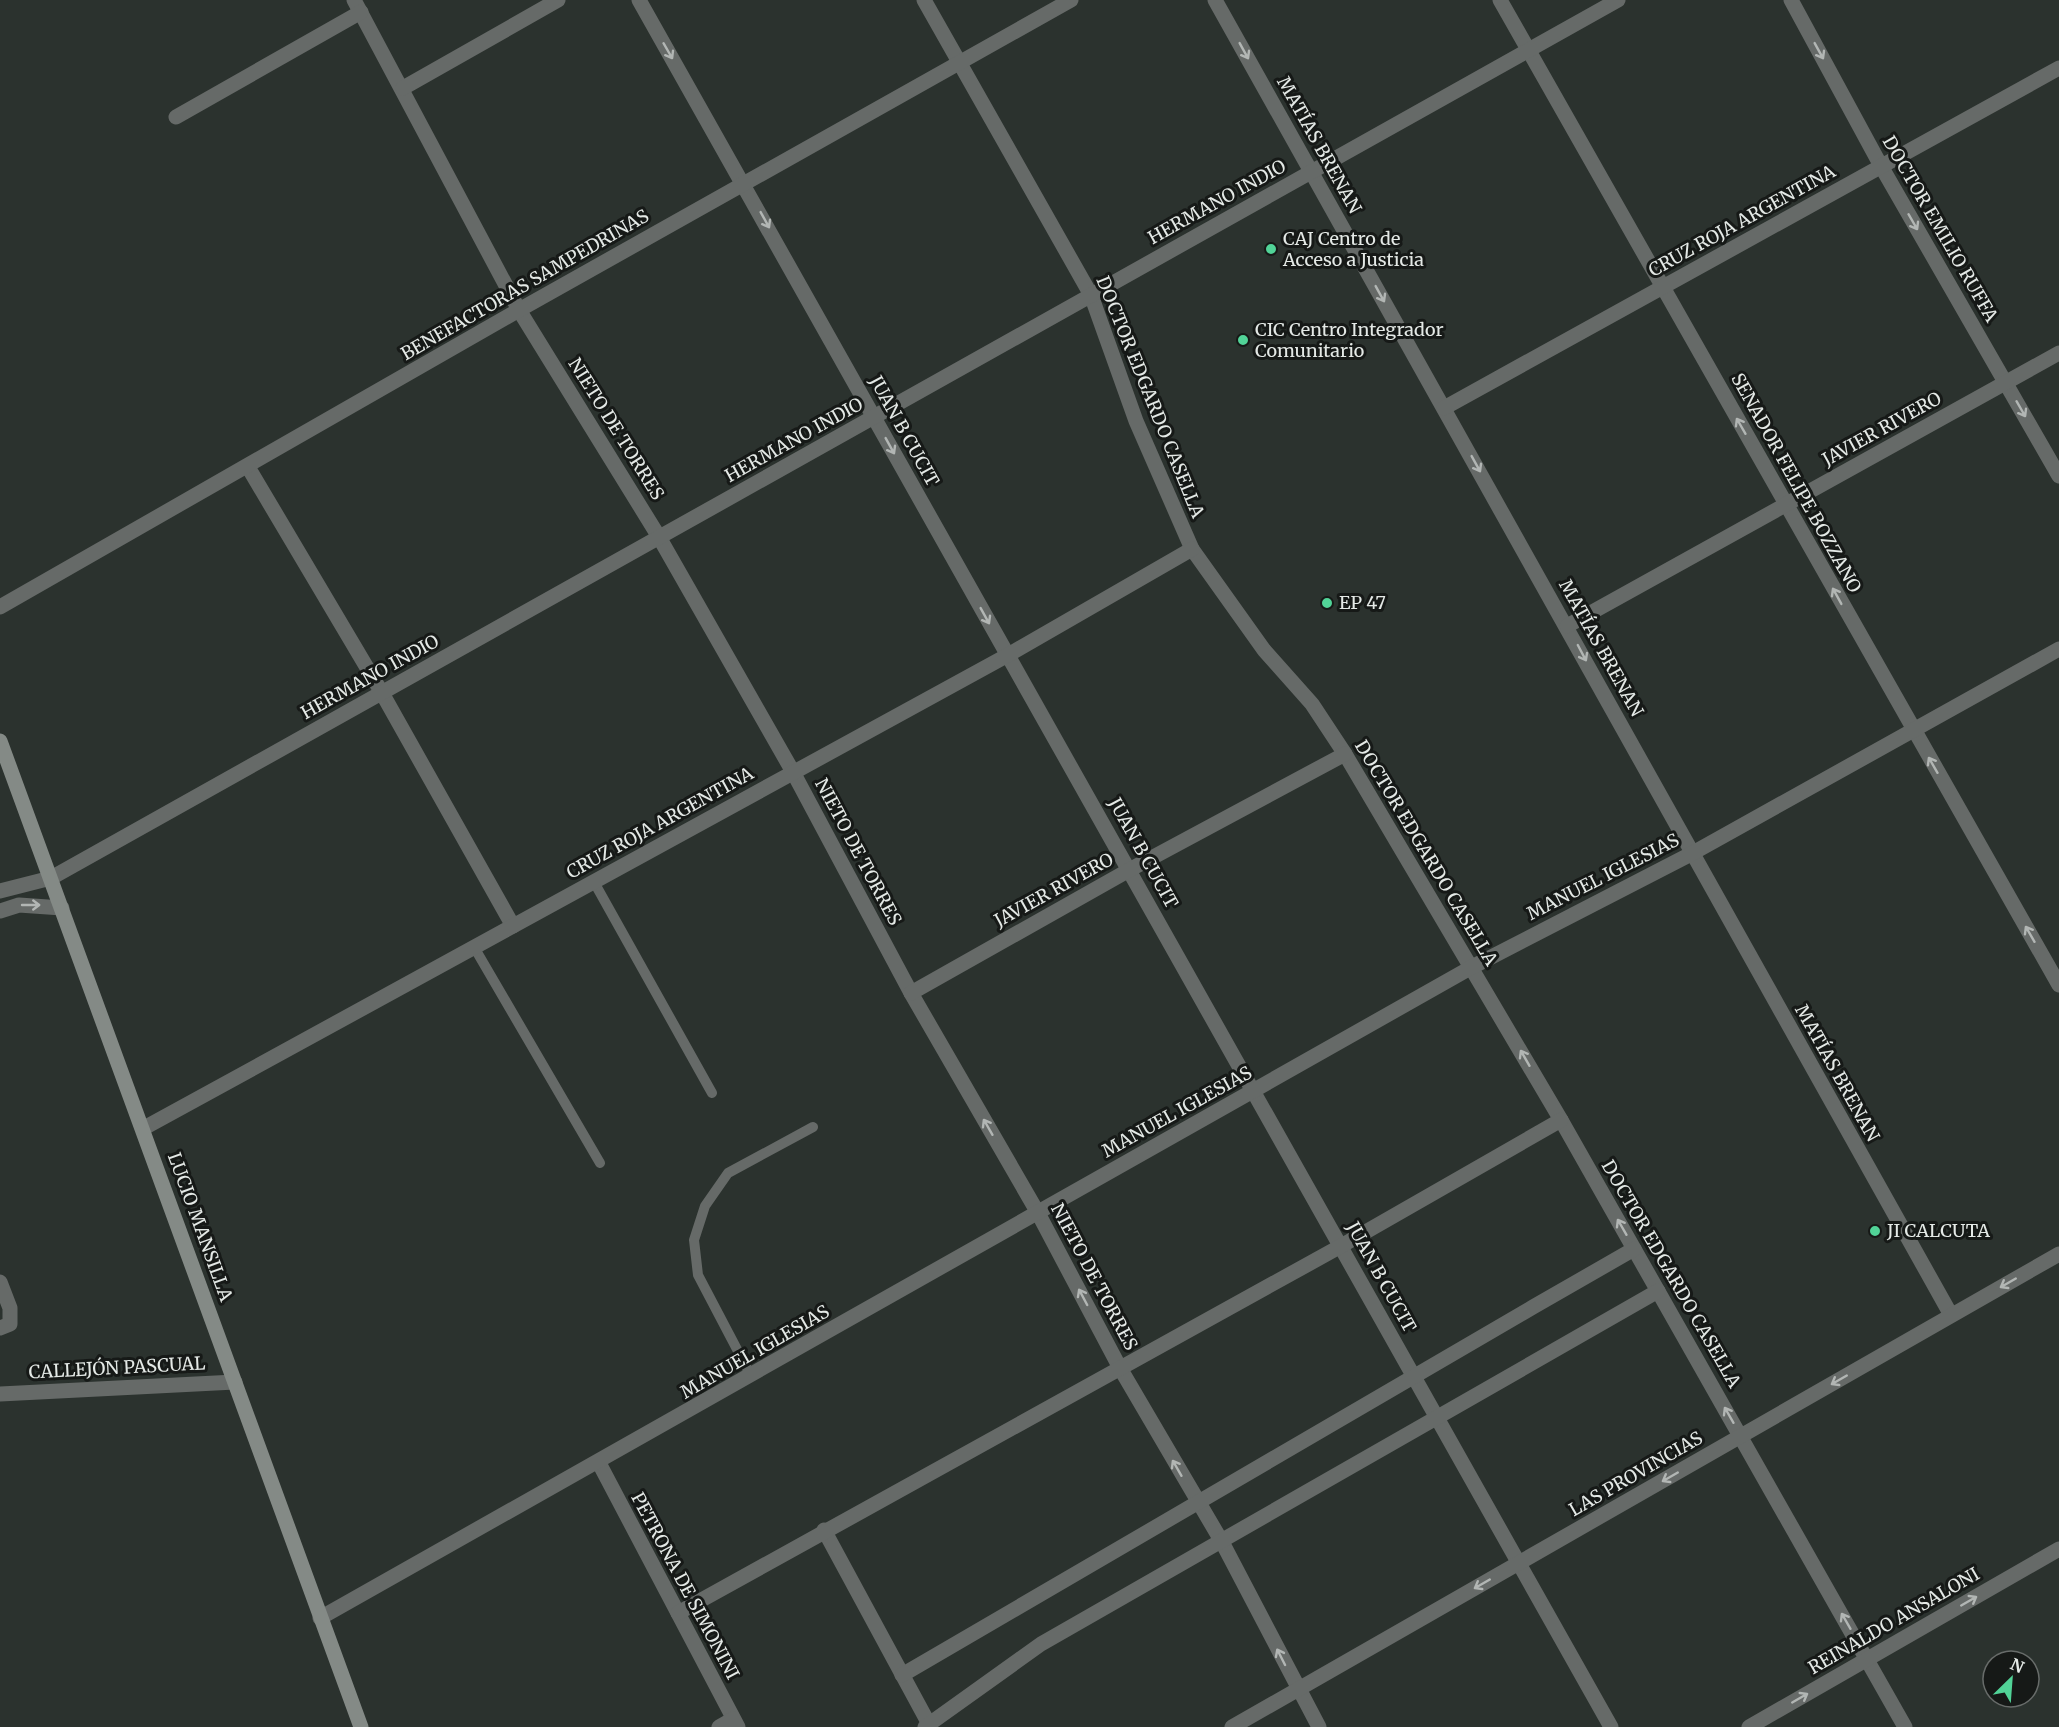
<svg xmlns="http://www.w3.org/2000/svg" width="2059" height="1727" font-family="Merriweather,serif">
<rect width="100%" height="100%" fill="#2b322e"/>
<g fill="none" stroke-linecap="round" stroke-linejoin="round">
<g stroke="#666a68" stroke-width="10">
<path d="M 594,882 L 712,1093"/>
<path d="M 474,947 L 600,1163"/>
<path d="M 751,1376 L 698,1275 L 694,1240 L 705,1206 L 728,1173 L 813,1127"/>
</g>
<g stroke="#666a68" stroke-width="15">
<path d="M 354,0 L 519,310 L 659,537 L 793,772 L 911,993 L 1038,1213 L 1120,1368 L 1222,1542 L 1319,1727"/>
<path d="M 639,0 L 1611,1727"/>
<path d="M 924,0 L 1091,295 L 1136,421 L 1192,549 L 1264,650 L 1312,704 L 1345,754 L 1561,1120 L 1905,1727"/>
<path d="M 1215,0 L 1951,1315"/>
<path d="M 1500,0 L 2059,985"/>
<path d="M 1791,0 L 1881,166 L 2059,476"/>
<path d="M 403,88 L 558,0"/>
<path d="M 176,117 L 361,12"/>
<path d="M 1444,408 L 2059,68"/>
<path d="M 248,467 L 382,693 L 513,926"/>
<path d="M 0,607 L 519,310 L 1071,0"/>
<path d="M 1567,626 L 2059,353"/>
<path d="M 0,891 L 51,878 L 1618,0"/>
<path d="M 0,911 L 19,905 L 62,908"/>
<path d="M 911,993 L 1131,869 L 1345,754"/>
<path d="M 144,1128 L 1008,655 L 1192,549"/>
<path d="M 0,1282 L 10,1308 L 10,1324 L 0,1328"/>
<path d="M 599,1463 L 738,1727"/>
<path d="M 824,1530 L 929,1724"/>
<path d="M 678,1613 L 1341,1246 L 1561,1120"/>
<path d="M 320,1618 L 1472,967 L 1691,854 L 2059,649"/>
<path d="M 902,1675 C 1147,1534 1389,1389 1634,1249"/>
<path d="M 719,1727 L 733,1719"/>
<path d="M 925,1727 L 1041,1644 L 1658,1291"/>
<path d="M 1232,1727 L 2059,1254"/>
<path d="M 1749,1727 L 2059,1549"/>
</g>
<path stroke="#666a68" stroke-width="15" d="M 0,1394 L 235,1382"/>
<path stroke="#848a86" stroke-width="15" d="M 0,741 L 361,1727"/>
</g>
<defs><path id="oneway-shaft" d="M-6 0H5M1.5-3L5.5 0L1.5 3" fill="none" stroke-width="1.6" stroke-linecap="round" stroke-linejoin="round" transform="scale(1.5)"/></defs>
<g stroke="#b2b6b4">
<use href="#oneway-shaft" transform="translate(668 51) rotate(60)"/>
<use href="#oneway-shaft" transform="translate(1244 51) rotate(61)"/>
<use href="#oneway-shaft" transform="translate(1819 51) rotate(61)"/>
<use href="#oneway-shaft" transform="translate(765 220) rotate(61)"/>
<use href="#oneway-shaft" transform="translate(1913 222) rotate(60)"/>
<use href="#oneway-shaft" transform="translate(1380 294) rotate(61)"/>
<use href="#oneway-shaft" transform="translate(2021 409) rotate(60)"/>
<use href="#oneway-shaft" transform="translate(1741 426) rotate(-120)"/>
<use href="#oneway-shaft" transform="translate(890 446) rotate(61)"/>
<use href="#oneway-shaft" transform="translate(1476 464) rotate(61)"/>
<use href="#oneway-shaft" transform="translate(1837 596) rotate(-119)"/>
<use href="#oneway-shaft" transform="translate(985 616) rotate(61)"/>
<use href="#oneway-shaft" transform="translate(1582 653) rotate(62)"/>
<use href="#oneway-shaft" transform="translate(1933 765) rotate(-120)"/>
<use href="#oneway-shaft" transform="translate(31 905)"/>
<use href="#oneway-shaft" transform="translate(2030 934) rotate(-120)"/>
<use href="#oneway-shaft" transform="translate(1525 1058) rotate(-120)"/>
<use href="#oneway-shaft" transform="translate(988 1127) rotate(-120)"/>
<use href="#oneway-shaft" transform="translate(1622 1227) rotate(-120)"/>
<use href="#oneway-shaft" transform="translate(2008 1283) rotate(150)"/>
<use href="#oneway-shaft" transform="translate(1083 1297) rotate(-118)"/>
<use href="#oneway-shaft" transform="translate(1839 1380) rotate(150)"/>
<use href="#oneway-shaft" transform="translate(1729 1415) rotate(-120)"/>
<use href="#oneway-shaft" transform="translate(1177 1468) rotate(-120)"/>
<use href="#oneway-shaft" transform="translate(1670 1477) rotate(150)"/>
<use href="#oneway-shaft" transform="translate(1482 1584) rotate(150)"/>
<use href="#oneway-shaft" transform="translate(1969 1601) rotate(-30)"/>
<use href="#oneway-shaft" transform="translate(1846 1621) rotate(-120)"/>
<use href="#oneway-shaft" transform="translate(1281 1657) rotate(-117)"/>
<use href="#oneway-shaft" transform="translate(1800 1698) rotate(-30)"/>
</g>
<g fill="#51d397" stroke="#161917" stroke-width="2">
<circle cx="1271" cy="249" r="6"/>
<circle cx="1243" cy="340" r="6"/>
<circle cx="1327" cy="603" r="6"/>
<circle cx="1875" cy="1231" r="6"/>
</g>
<g text-anchor="middle" stroke-width="6" stroke-linejoin="round" paint-order="stroke">
<g font-size="18" fill="#e4e9e6" stroke="#161917">
<text transform="translate(1319 145) rotate(61)" y="6">MATÍAS BRENAN</text>
<text transform="translate(1217 202) rotate(-29)" y="6">HERMANO INDIO</text>
<text transform="translate(1742 221) rotate(-29)" y="6">CRUZ ROJA ARGENTINA</text>
<text transform="translate(1940 229) rotate(60)" y="6">DOCTOR EMILIO RUFFA</text>
<text transform="translate(525 285) rotate(-30)" y="6">BENEFACTORAS SAMPEDRINAS</text>
<text transform="translate(1150 397) rotate(68)" y="6">DOCTOR EDGARDO CASELLA</text>
<text transform="translate(616 429) rotate(58)" y="6">NIETO DE TORRES</text>
<text transform="translate(1882 429) rotate(-29)" y="6">JAVIER RIVERO</text>
<text transform="translate(904 431) rotate(61)" y="6">JUAN B CUCIT</text>
<text transform="translate(794 440) rotate(-29)" y="6">HERMANO INDIO</text>
<text transform="translate(1796 483) rotate(61)" y="6">SENADOR FELIPE BOZZANO</text>
<text transform="translate(1601 648) rotate(61)" y="6">MATÍAS BRENAN</text>
<text transform="translate(370 677) rotate(-29)" y="6">HERMANO INDIO</text>
<text transform="translate(660 823) rotate(-29)" y="6">CRUZ ROJA ARGENTINA</text>
<text transform="translate(858 852) rotate(62)" y="6">NIETO DE TORRES</text>
<text transform="translate(1143 853) rotate(61)" y="6">JUAN B CUCIT</text>
<text transform="translate(1426 853) rotate(59)" y="6">DOCTOR EDGARDO CASELLA</text>
<text transform="translate(1603 877) rotate(-27)" y="6">MANUEL IGLESIAS</text>
<text transform="translate(1054 890) rotate(-29)" y="6">JAVIER RIVERO</text>
<text transform="translate(1837 1073) rotate(61)" y="6">MATÍAS BRENAN</text>
<text transform="translate(1177 1112) rotate(-29)" y="6">MANUEL IGLESIAS</text>
<text transform="translate(200 1227) rotate(70)" y="6">LUCIO MANSILLA</text>
<text transform="translate(1671 1274) rotate(60)" y="6">DOCTOR EDGARDO CASELLA</text>
<text transform="translate(1094 1277) rotate(62)" y="6">NIETO DE TORRES</text>
<text transform="translate(1381 1277) rotate(61)" y="6">JUAN B CUCIT</text>
<text transform="translate(755 1352) rotate(-30)" y="6">MANUEL IGLESIAS</text>
<text transform="translate(117 1368) rotate(-3)" y="6">CALLEJÓN PASCUAL</text>
<text transform="translate(1636 1474) rotate(-30)" y="6">LAS PROVINCIAS</text>
<text transform="translate(685 1586) rotate(62)" y="6">PETRONA DE SIMONINI</text>
<text transform="translate(1894 1621) rotate(-30)" y="6">REINALDO ANSALONI</text>
</g>
<g font-size="18" fill="#e4e9e6" stroke="#161917" text-anchor="start">
<text x="1283" y="245">CAJ Centro de<tspan x="1283" dy="21">Acceso a Justicia</tspan></text>
<text x="1255" y="336">CIC Centro Integrador<tspan x="1255" dy="21">Comunitario</tspan></text>
<text x="1339" y="609">EP 47</text>
<text x="1887" y="1237">JI CALCUTA</text>
</g>
</g>
<g transform="translate(2011 1679) rotate(25)"><circle r="28" fill="#161917" stroke="#686c6a" stroke-width="1.5"/>
<path d="M0-4.5L10 22L0 15L-10 22Z" fill="#51d397"/>
<text y="-9" font-size="16" font-weight="bold" text-anchor="middle" fill="#e4e9e6">N</text>
</g>
</svg>
